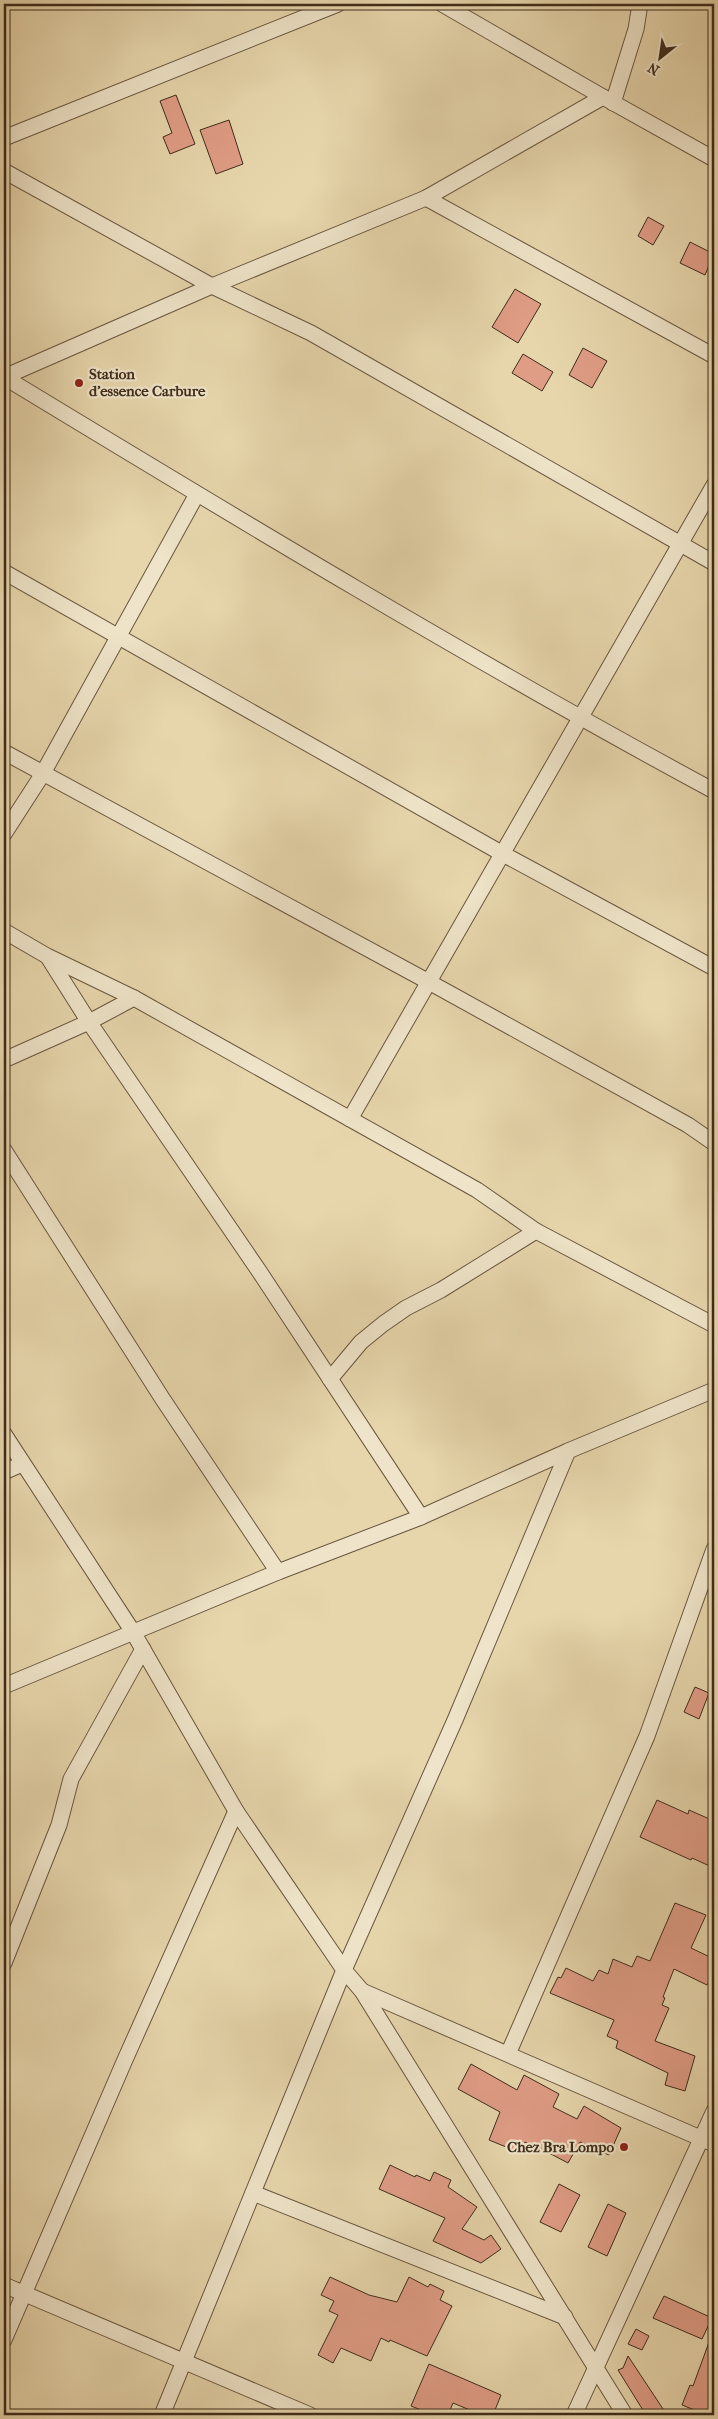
<svg xmlns="http://www.w3.org/2000/svg" width="718" height="2419" font-family="'IM FELL French Canon',serif">
<rect width="100%" height="100%" fill="#e7d6ac"/>
<filter id="stains"><feTurbulence type="fractalNoise" baseFrequency=".004" numOctaves="4"/><feColorMatrix values="0 0 0 0 .2 0 0 0 0 .09 0 0 0 0 .02 0 0 0 .5 -.17"/></filter>
<radialGradient id="worn" r=".72"><stop offset=".6" stop-color="#630" stop-opacity="0"/><stop offset="1" stop-color="#630" stop-opacity=".3"/></radialGradient>
<g fill="#e09d86" stroke="#3f2c1b">
<path d="M 176,95 L 195,144 L 170,154 L 163,137 L 172,133 L 160,101 Z"/>
<path d="M 229,120 L 243,164 L 216,174 L 200,130 Z"/>
<path d="M 648,217 L 664,226 L 653,245 L 638,236 Z"/>
<path d="M 690,242 L 714,254 L 705,275 L 680,263 Z"/>
<path d="M 515,289 L 541,304 L 518,343 L 492,327 Z"/>
<path d="M 583,348 L 607,361 L 592,388 L 569,375 Z"/>
<path d="M 523,354 L 553,372 L 542,391 L 512,373 Z"/>
<path d="M 695,1687 L 709,1693 L 699,1719 L 684,1712 Z"/>
<path d="M 657,1800 L 688,1814 L 689,1810 L 714,1821 L 714,1868 L 692,1858 L 691,1860 L 640,1837 Z"/>
<path d="M 675,1903 L 706,1915 L 691,1948 L 714,1959 L 714,1986 L 708,1983 L 707,1985 L 674,1969 L 663,1997 L 665,1998 L 662,2005 L 669,2008 L 655,2041 L 695,2056 L 685,2091 L 665,2085 L 668,2073 L 616,2048 L 618,2041 L 607,2036 L 614,2020 L 550,1993 L 558,1977 L 561,1978 L 566,1968 L 593,1981 L 599,1970 L 608,1974 L 613,1959 L 632,1967 L 637,1956 L 650,1961 Z"/>
<path d="M 471,2064 L 517,2090 L 524,2075 L 559,2094 L 553,2107 L 577,2119 L 584,2106 L 621,2128 L 609,2155 L 580,2142 L 568,2163 L 532,2144 L 532,2146 L 525,2142 L 521,2153 L 489,2140 L 500,2112 L 458,2089 Z"/>
<path d="M 390,2165 L 415,2177 L 416,2175 L 430,2181 L 434,2172 L 451,2180 L 448,2187 L 477,2207 L 462,2229 L 484,2240 L 491,2235 L 501,2249 L 481,2263 L 433,2241 L 445,2218 L 379,2189 Z"/>
<path d="M 559,2184 L 580,2195 L 561,2232 L 540,2222 Z"/>
<path d="M 608,2204 L 626,2213 L 607,2256 L 588,2247 Z"/>
<path d="M 330,2277 L 369,2295 L 397,2302 L 409,2277 L 428,2287 L 430,2284 L 444,2291 L 440,2300 L 452,2306 L 427,2356 L 390,2340 L 389,2342 L 381,2338 L 371,2361 L 341,2348 L 333,2363 L 318,2355 L 338,2315 L 329,2311 L 334,2301 L 321,2295 Z"/>
<path d="M 664,2296 L 712,2318 L 702,2339 L 653,2318 Z"/>
<path d="M 636,2329 L 649,2336 L 642,2350 L 628,2344 Z"/>
<path d="M 712,2334 L 714,2334 L 714,2415 L 707,2415 L 682,2405 L 690,2385 L 693,2386 Z"/>
<path d="M 628,2356 L 667,2415 L 646,2415 L 618,2370 L 623,2368 Z"/>
<path d="M 429,2364 L 501,2395 L 493,2415 L 482,2415 L 453,2403 L 448,2415 L 434,2415 L 411,2406 Z"/>
</g>
<g fill="none" stroke-linecap="round" stroke-linejoin="round">
<defs>
<g id="street">
<path d="M 442,4 L 603,97 L 714,159"/>
<path d="M 613,103 L 636,29 L 640,4"/>
<path d="M 4,138 L 338,4"/>
<path d="M 4,171 L 212,286 L 311,333 L 714,563"/>
<path d="M 426,198 L 714,356"/>
<path d="M 4,377 C 238,519 473,661 714,791"/>
<path d="M 4,377 L 212,286 L 426,198 L 603,97"/>
<path d="M 4,572 L 503,854 L 714,968"/>
<path d="M 4,752 L 429,982 L 688,1125 L 714,1143"/>
<path d="M 4,834 L 42,775 L 197,494"/>
<path d="M 4,931 L 47,956 L 134,998 L 477,1190 L 536,1231 L 714,1325"/>
<path d="M 48,957 L 89,1022 L 259,1271 L 421,1517"/>
<path d="M 4,1060 L 89,1022 L 134,998"/>
<path d="M 350,1119 L 714,485"/>
<path d="M 4,1150 L 162,1398 L 278,1572"/>
<path d="M 330,1379 L 361,1342 L 383,1324 L 406,1308 L 441,1290 L 536,1231"/>
<path d="M 4,1434 L 133,1632 L 236,1811 L 344,1970 L 362,1991 L 625,2415"/>
<path d="M 4,1472 L 22,1464"/>
<path d="M 4,1686 L 278,1572 L 421,1517 L 568,1451 L 714,1390"/>
<path d="M 4,1963 L 59,1825 L 71,1779 L 143,1649"/>
<path d="M 362,1991 L 714,2144"/>
<path d="M 508,2054 L 647,1736 L 714,1549"/>
<path d="M 253,2193 L 565,2317"/>
<path d="M 4,2285 L 310,2415"/>
<path d="M 4,2340 L 124,2062 L 236,1811"/>
<path d="M 162,2415 L 344,1970 L 455,1720 L 568,1451"/>
<path d="M 574,2415 L 714,2111"/>
</g>
</defs>
<use href="#street" stroke="#69563f" stroke-width="17"/>
<use href="#street" stroke="#efe4c9" stroke-width="15"/>
</g>
<g fill="#8f2418" stroke="#efe4c9" stroke-width="2">
<circle cx="79" cy="383" r="5"/>
<circle cx="624" cy="2147" r="5"/>
</g>
<g text-anchor="middle" stroke-width="4.5" stroke-linejoin="round" paint-order="stroke">
<g font-size="15" font-weight="bold" fill="#3f2c1b" stroke="#efe4c9" text-anchor="start">
<text x="89" y="379">Station<tspan x="89" dy="17">d'essence Carbure</tspan></text>
<text x="614" y="2152" text-anchor="end">Chez Bra Lompo</text>
</g>
</g>
<rect width="718" height="2419" fill="none" stroke="#e7d6ac" stroke-width="20"/>
<rect x="5" y="5" width="708" height="2409" fill="none" stroke="#3f2c1b" stroke-width="2.5"/>
<rect x="10" y="10" width="698" height="2399" fill="none" stroke="#3f2c1b"/>
<g transform="translate(660 58) rotate(210)" stroke="#efe4c9" stroke-width="4" paint-order="stroke">
<path d="M0-4L9 19L0 12L-9 19Z" fill="#3f2c1b"/>
<text y="-8" font-size="14" font-weight="bold" text-anchor="middle" fill="#3f2c1b">N</text>
</g>
<rect width="100%" height="100%" filter="url(#stains)"/>
<rect width="100%" height="100%" fill="url(#worn)"/>
</svg>
